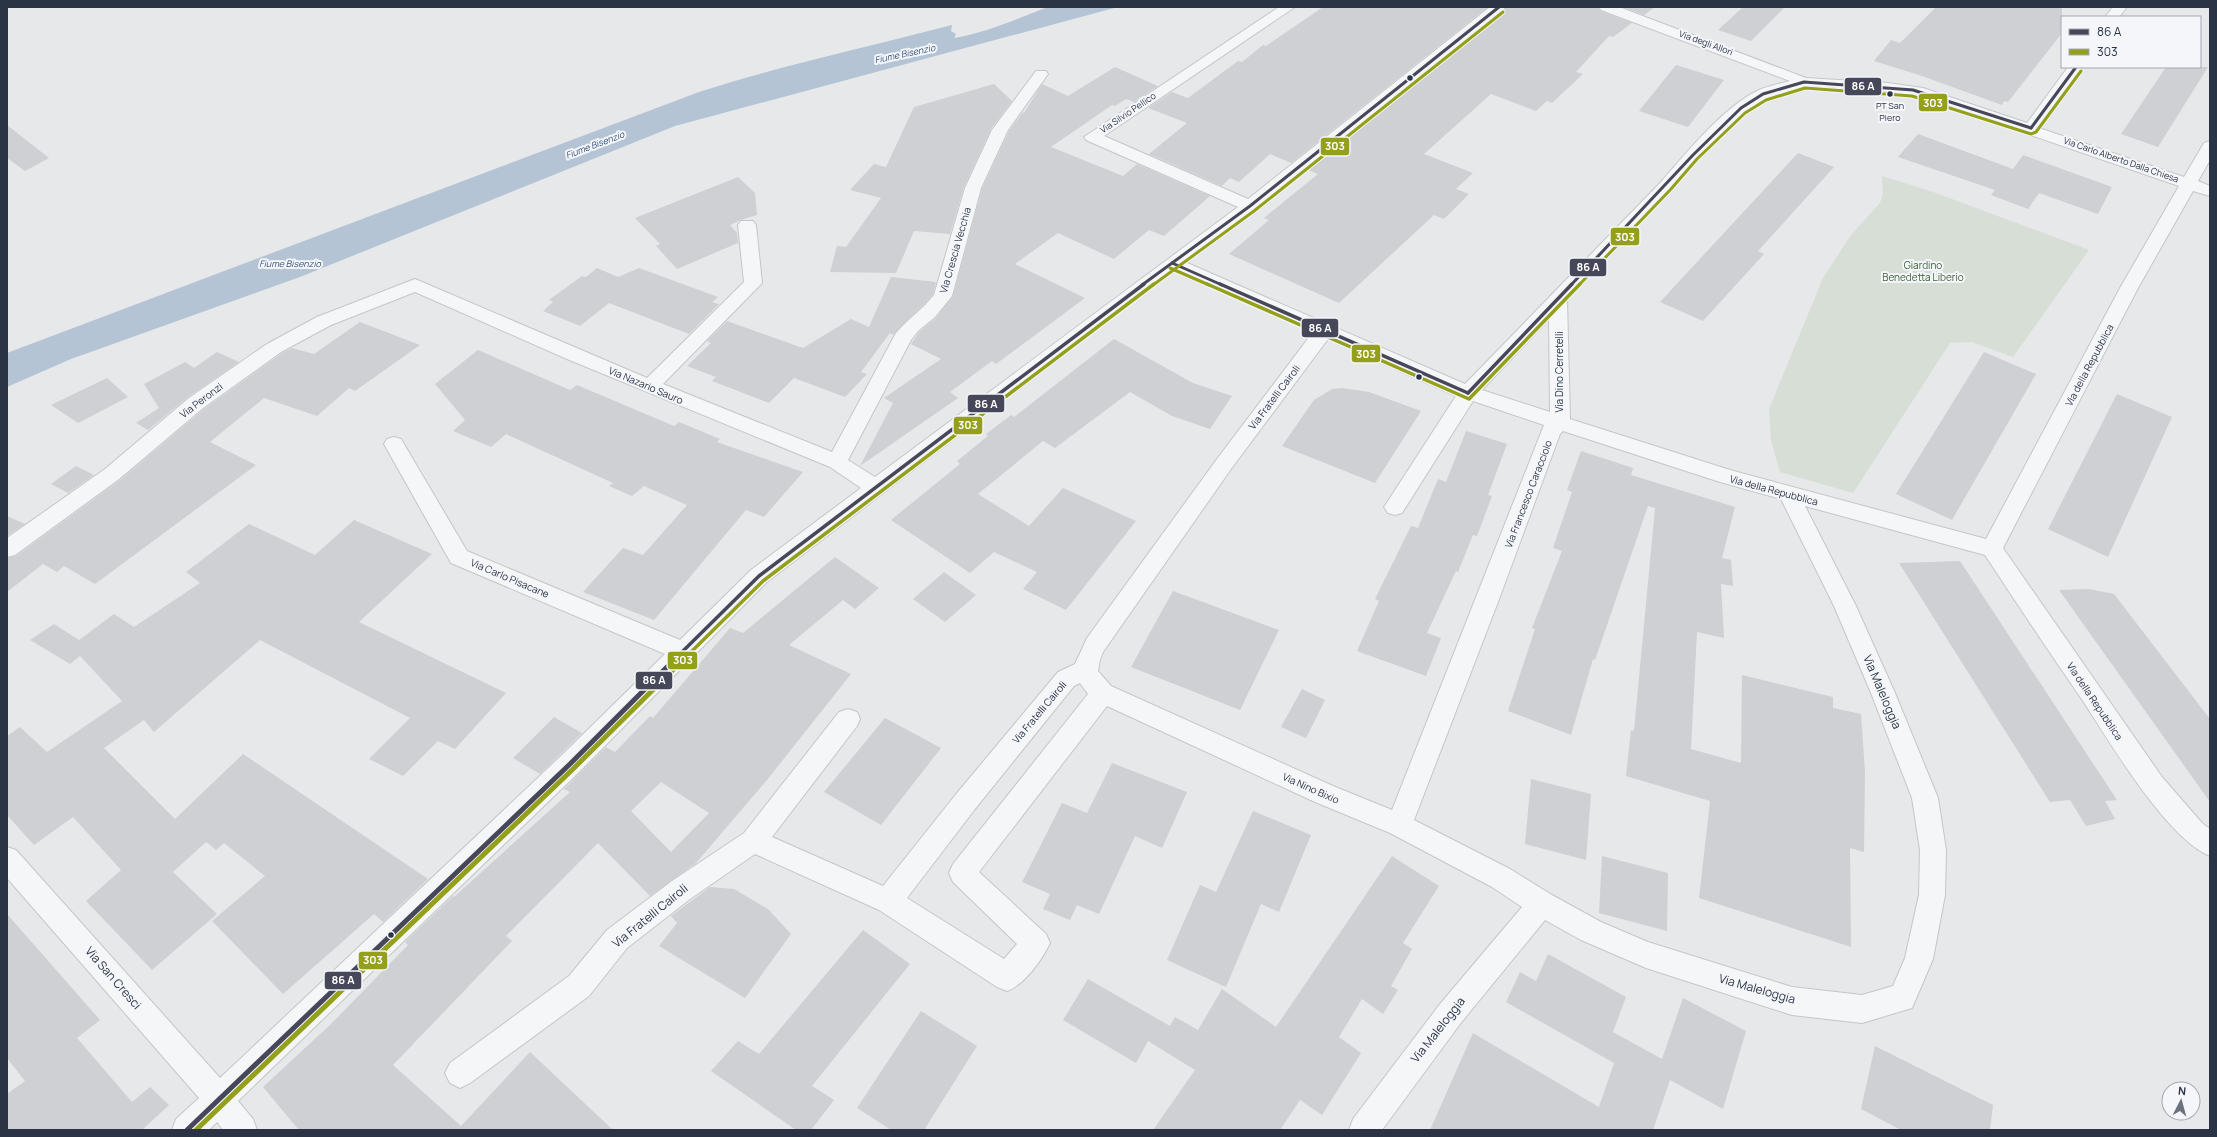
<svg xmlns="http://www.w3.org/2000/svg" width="2217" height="1137" font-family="Manrope,sans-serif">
<rect width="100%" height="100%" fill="#e6e8ea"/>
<path fill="#d6ded6" d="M 1882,176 L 1933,192 L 2089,250 L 2013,357 L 1972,342 L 1950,343 L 1853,493 L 1780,472 L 1771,440 L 1769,409 L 1823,278 L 1851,235 L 1880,203 L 1883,194 Z"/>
<path fill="#b4c4d5" d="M 1048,7 L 1118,7 L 675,126 L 300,277 L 71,359 L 7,387 L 7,353 L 699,92 C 783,65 868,47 952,25 L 951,31 L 956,34 L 954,38 C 988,32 1016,19 1048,7 Z"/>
<g fill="#ced0d3" fill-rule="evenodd">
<path d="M 1323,7 L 1488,7 L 1291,163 L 1270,154 L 1239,182 L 1230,178 L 1222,186 L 1149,154 L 1187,123 L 1148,108 L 1172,92 L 1188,98 L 1238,61 L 1242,62 L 1263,45 L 1266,46 Z"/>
<path d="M 1507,7 L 1598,7 L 1600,11 L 1632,23 L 1613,37 L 1609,36 L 1576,72 L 1583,74 L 1552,103 L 1547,101 L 1536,111 L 1491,94 L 1424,154 L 1473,173 L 1456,189 L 1469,194 L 1444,219 L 1434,215 L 1339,303 L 1229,254 L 1269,220 L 1264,218 L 1318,174 L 1308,170 Z"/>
<path d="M 1623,7 L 1655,7 L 1644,15 Z"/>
<path d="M 1743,7 L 1785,7 L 1751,41 L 1718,30 Z"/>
<path d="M 1936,7 L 2062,7 L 2062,33 L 2008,102 L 2004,101 L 2002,105 L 1922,76 L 1874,61 L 1891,40 L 1900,43 Z"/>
<path d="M 1676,65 L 1724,80 L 1688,127 L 1639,111 Z"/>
<path d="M 1115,67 L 1158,86 L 1134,102 L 1126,99 L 1115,106 L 1112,105 L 1051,147 L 1123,176 L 1137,164 L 1210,196 L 1164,236 L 1149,230 L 1114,259 L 1058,233 L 1015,264 L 1085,298 L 996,364 L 992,361 L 950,392 L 958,398 L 860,466 L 893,403 L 884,398 L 941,359 L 911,344 L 919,332 L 936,318 L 953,296 L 982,189 L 1009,131 L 1023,112 L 1024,113 L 1042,84 L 1068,96 Z"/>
<path d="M 2166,67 L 2208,67 L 2158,147 L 2121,134 Z"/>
<path d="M 994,84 L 1012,101 L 991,129 L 964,187 L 950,234 L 914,231 L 896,273 L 830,272 L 837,246 L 846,247 L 881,198 L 850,190 L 874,164 L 886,167 L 914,107 Z"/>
<path d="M 7,125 L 49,158 L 25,171 L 7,158 Z"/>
<path d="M 1918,134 L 2013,169 L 2023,155 L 2112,187 L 2098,214 L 2039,193 L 2028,209 L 1991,195 L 1995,190 L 1898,157 Z"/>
<path d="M 1798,153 L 1834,167 L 1758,251 L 1764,254 L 1703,321 L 1660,302 Z"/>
<path d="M 738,177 L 755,193 L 757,215 L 741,220 L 730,225 L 737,233 L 738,243 L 677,269 L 656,246 L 660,244 L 635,218 Z"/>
<path d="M 597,268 L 618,277 L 639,268 L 718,297 L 712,302 L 719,304 L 689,334 L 609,303 L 580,326 L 543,311 L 553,302 L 549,300 L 582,276 L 586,277 Z"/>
<path d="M 891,277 L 936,282 L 933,294 L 929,299 L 893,335 L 890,333 L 861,372 L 867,374 L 845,397 L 794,378 L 769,403 L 712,381 L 716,377 L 687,366 L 711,343 L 707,341 L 727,321 L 803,348 L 851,319 L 869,327 Z"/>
<path d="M 360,322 L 420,345 L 355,391 L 349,388 L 317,416 L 264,398 L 210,442 L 256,465 L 95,584 L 64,566 L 57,572 L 43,564 L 7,592 L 7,558 L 16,556 L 120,480 L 204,409 L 282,353 L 292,348 L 314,354 Z"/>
<path d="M 1114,339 L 1193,383 L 1232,396 L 1210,429 L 1172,416 L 1130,392 L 1055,448 L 1043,441 L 978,494 L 1029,526 L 1063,488 L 1136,521 L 1066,610 L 1023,589 L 1037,572 L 994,552 L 970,573 L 891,520 L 960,464 L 957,461 L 988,436 L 986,434 L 1011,415 L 1014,417 Z"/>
<path d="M 478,350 L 570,390 L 577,385 L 674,426 L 679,422 L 720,439 L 717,442 L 803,472 L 764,517 L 746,510 L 654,620 L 583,592 L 623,548 L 643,555 L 687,505 L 644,486 L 632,496 L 609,486 L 613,483 L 506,434 L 491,447 L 453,431 L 465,420 L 435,384 Z"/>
<path d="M 217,352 L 239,362 L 188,397 L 148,430 L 136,423 L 159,408 L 144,384 L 185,362 L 194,368 Z"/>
<path d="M 1984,352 L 2036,374 L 1952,520 L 1896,494 Z"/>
<path d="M 107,378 L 128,397 L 78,423 L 51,405 Z"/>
<path d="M 1342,388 L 1369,392 L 1421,411 L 1375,483 L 1282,446 L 1314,400 L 1332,389 Z"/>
<path d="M 2117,394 L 2172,417 L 2108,557 L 2048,529 Z"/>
<path d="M 1466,431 L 1507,444 L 1488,495 L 1492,496 L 1477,536 L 1473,535 L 1458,572 L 1456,571 L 1427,633 L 1441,638 L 1426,676 L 1357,651 L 1379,601 L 1375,599 L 1411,526 L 1418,528 L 1438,479 L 1446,482 Z"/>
<path d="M 1581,451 L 1633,468 L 1631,475 L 1735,507 L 1722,558 L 1731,560 L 1733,586 L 1721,584 L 1724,638 L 1697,632 L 1691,749 L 1741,763 L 1742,675 L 1833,697 L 1833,708 L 1861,714 L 1865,772 L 1864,852 L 1850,848 L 1851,947 L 1699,898 L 1710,801 L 1626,776 L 1631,730 L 1634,731 L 1655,508 L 1648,506 L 1595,660 L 1593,659 L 1571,735 L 1508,711 L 1535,629 L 1532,628 L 1562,551 L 1553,548 L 1572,492 L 1567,490 Z"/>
<path d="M 76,466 L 94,475 L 68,493 L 51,484 Z"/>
<path d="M 7,516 L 25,524 L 7,536 Z"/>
<path d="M 354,520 L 432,554 L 359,622 L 506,693 L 455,749 L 438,741 L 403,776 L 369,759 L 410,718 L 260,640 L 154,732 L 144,720 L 104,748 L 175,819 L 243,754 L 428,879 L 383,922 L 374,914 L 283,994 L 212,921 L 265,876 L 224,843 L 216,850 L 206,842 L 173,872 L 217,914 L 152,970 L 86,901 L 121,870 L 73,817 L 34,845 L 7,815 L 7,736 L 20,727 L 47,752 L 122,701 L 80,656 L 70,664 L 30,640 L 54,624 L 79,640 L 114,614 L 134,627 L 200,583 L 186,572 L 249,524 L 315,555 Z"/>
<path d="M 835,557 L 879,588 L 855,609 L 843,600 L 789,645 L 851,674 L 767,780 L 696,863 L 650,896 L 598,843 L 506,936 L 512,941 L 393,1065 L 461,1126 L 530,1052 L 613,1130 L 299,1130 L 263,1087 L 332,1023 L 408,945 L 405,942 L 453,896 L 454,897 L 570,792 L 564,789 L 606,747 L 615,752 L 650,716 L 653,718 L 730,628 L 743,633 ZM 661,782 L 709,813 L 671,852 L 631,811 Z"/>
<path d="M 1960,561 L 2117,800 L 2105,801 L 2115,819 L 2086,826 L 2070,800 L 2050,802 L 1899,563 Z"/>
<path d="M 944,572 L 976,595 L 945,622 L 913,599 Z"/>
<path d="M 2089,589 L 2114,594 L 2210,719 L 2210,802 L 2059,590 Z"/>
<path d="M 1173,591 L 1279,630 L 1240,710 L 1131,667 Z"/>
<path d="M 1302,689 L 1325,700 L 1306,738 L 1281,727 Z"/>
<path d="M 554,717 L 582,733 L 540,774 L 513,758 Z"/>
<path d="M 885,718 L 941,748 L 881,825 L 824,792 Z"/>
<path d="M 1112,763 L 1187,792 L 1162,848 L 1135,836 L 1099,914 L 1077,905 L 1070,920 L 1043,909 L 1050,894 L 1022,882 L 1062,803 L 1087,813 Z"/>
<path d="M 1531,779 L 1591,794 L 1586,860 L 1525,844 Z"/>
<path d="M 1253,811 L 1311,835 L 1279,912 L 1261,904 L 1226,987 L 1167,960 L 1200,885 L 1216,892 Z"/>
<path d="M 1392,856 L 1439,886 L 1403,943 L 1412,949 L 1391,986 L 1398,990 L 1383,1014 L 1362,999 L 1339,1037 L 1361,1053 L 1322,1115 L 1300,1100 L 1280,1130 L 1153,1130 L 1195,1070 L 1148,1041 L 1136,1063 L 1063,1020 L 1088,979 L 1170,1026 L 1175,1017 L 1198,1030 L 1222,989 L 1276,1027 Z"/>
<path d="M 1602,856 L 1668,873 L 1667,931 L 1599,913 Z"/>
<path d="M 710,887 L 734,889 L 768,909 L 791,934 L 745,998 L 659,946 L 677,923 L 671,916 Z"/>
<path d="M 7,914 L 100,1020 L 77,1038 L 132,1102 L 150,1087 L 169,1105 L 142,1130 L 7,1130 L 7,1094 L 25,1081 L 7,1058 Z"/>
<path d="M 863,930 L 910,964 L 812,1086 L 834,1100 L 811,1130 L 796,1130 L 711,1071 L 738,1041 L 759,1054 Z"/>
<path d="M 1548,954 L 1626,997 L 1613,1032 L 1662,1059 L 1683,998 L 1746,1031 L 1723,1109 L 1670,1080 L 1653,1130 L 1430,1130 L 1473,1033 L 1599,1107 L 1614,1063 L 1506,1002 L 1520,972 L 1536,981 Z"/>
<path d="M 921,1011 L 977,1046 L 924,1130 L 891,1130 L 857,1108 Z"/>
<path d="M 1875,1046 L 1993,1105 L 1990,1130 L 1901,1130 L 1861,1109 Z"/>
</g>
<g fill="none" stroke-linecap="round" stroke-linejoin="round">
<defs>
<g id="minor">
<path d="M 1279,7 L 1295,7 L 1104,136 L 1248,199 L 1490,7 L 1506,7 L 1256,210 L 1185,262 L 1465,384 L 1661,182 C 1686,153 1724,107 1757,91 C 1767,86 1779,84 1790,81 L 1601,10 L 1599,7 L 1619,7 L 1806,78 L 1888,83 L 1923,88 L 2027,123 L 2068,67 L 2083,67 L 2039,128 L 2184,177 L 2204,143 L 2210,141 L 2210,160 L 2198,181 L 2210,186 L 2210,196 L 2193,191 L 2138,288 L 2003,548 L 2162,777 L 2202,823 L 2210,829 L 2210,856 C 2167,839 2109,741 2083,701 C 2050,653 2017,604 1985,555 L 1805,506 L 1856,606 L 1895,693 L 1938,798 L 1946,850 L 1945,895 L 1933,959 L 1912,1008 L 1862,1023 L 1792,1015 L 1646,968 L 1581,940 L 1545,920 L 1460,1024 L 1382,1130 L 1349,1130 L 1353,1119 L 1440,1004 L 1522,907 L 1492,887 L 1390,833 L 1315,802 L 1107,706 L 979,872 L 1046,934 L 1050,943 C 1042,960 1025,984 1007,991 L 997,987 L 879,910 L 755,854 L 690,899 L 627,948 L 589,996 L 470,1083 L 460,1088 L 450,1083 L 445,1073 L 450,1063 L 569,976 L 607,930 L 672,881 L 744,833 L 839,712 L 848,709 L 857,712 L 860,719 L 857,726 L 772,837 L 883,886 L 957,793 L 1058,672 L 1075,664 L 1087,638 L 1217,459 L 1313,332 L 1174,270 L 767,582 L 579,772 L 238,1101 L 253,1119 L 257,1130 L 223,1130 L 217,1122 L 209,1130 L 172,1130 L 176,1119 L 199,1098 L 7,878 L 7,847 L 16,850 L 220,1078 L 561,756 L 665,654 L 451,563 L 384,444 L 387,439 L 394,437 L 401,439 L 467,551 L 680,640 L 751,570 L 861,488 L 830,467 L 567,359 L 415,292 L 331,325 L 281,352 L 203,408 L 119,479 L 15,555 L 7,557 L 7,538 L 105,469 L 189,398 L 267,344 L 317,317 L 415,279 L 647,378 L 744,282 L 738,225 L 741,221 L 753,221 L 756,225 L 762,283 L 663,384 L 832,452 L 896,333 C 908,319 923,309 934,295 L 965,188 L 992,130 L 1036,71 L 1046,71 L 1048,74 L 1008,130 L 981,188 L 952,296 L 935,317 L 918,331 L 911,340 L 848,460 L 875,477 L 1238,207 L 1086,140 L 1084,137 ZM 1805,86 L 1888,91 L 1920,97 L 2179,186 L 2120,288 L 1986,539 L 1730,470 L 1570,419 L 1567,300 L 1699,158 L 1746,111 L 1768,97 ZM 1549,319 L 1550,412 L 1482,390 ZM 1328,339 L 1456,396 L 1388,501 L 1384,507 L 1388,513 L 1395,515 L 1402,513 L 1473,401 L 1544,425 L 1392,810 L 1333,786 L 1111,686 L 1098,671 L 1100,660 L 1103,652 L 1231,469 ZM 1563,431 L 1720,482 L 1781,499 L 1834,606 L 1871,693 L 1912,798 L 1920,850 L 1919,895 L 1905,958 L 1893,986 L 1862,995 L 1792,987 L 1648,942 L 1601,922 L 1552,895 L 1510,869 L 1414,820 L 1498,602 L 1560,434 ZM 1080,683 L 1088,694 L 953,864 L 949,873 L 953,882 L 1017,944 L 1004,959 L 907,898 L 975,809 L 1074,686 Z"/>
<path d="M 2113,7 L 2127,7 L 2119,17 L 2105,17 Z"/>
</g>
</defs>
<use href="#minor" stroke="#c4c6c8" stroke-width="2"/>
<use href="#minor" fill="#f5f6f7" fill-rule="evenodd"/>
<defs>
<g id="bus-1-far2">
<path d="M 2031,128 L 2076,67"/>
<path d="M 1172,263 L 1222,285"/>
<path d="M 1142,285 L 1250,206 L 1499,7"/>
<path d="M 1571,285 L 1693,155 L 1741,108 L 1763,94 L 1804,82 L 1913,90 L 2031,128"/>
</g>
<g id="bus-1-far1">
<path d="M 1220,284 L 1468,393"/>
<path d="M 1468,393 L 1572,284"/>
<path d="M 679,655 L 759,576 L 1144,284"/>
</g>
<path id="bus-1" d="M 187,1130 L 570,764 L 680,654"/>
<g id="bus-2-far2">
<path d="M 1170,268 L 1209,285"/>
<path d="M 1153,285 L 1254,211 L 1503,12"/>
<path d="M 1579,285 L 1671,189 L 1697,159 L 1745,113 L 1766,100 L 1805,88 L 1912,96 L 2031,134 L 2036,132 L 2081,71"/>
</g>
<g id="bus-2-far1">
<path d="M 1207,284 L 1469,399 L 1580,284"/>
<path d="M 688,655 L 763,581 L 1154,284"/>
</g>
<path id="bus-2" d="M 196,1130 L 574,768 L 689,654"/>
</defs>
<use href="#bus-1-far2" stroke="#f4f6f9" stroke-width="5"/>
<use href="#bus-1-far1" stroke="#f4f6f9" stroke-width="6"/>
<use href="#bus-1" stroke="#f4f6f9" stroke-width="8"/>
<use href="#bus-2-far2" stroke="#f4f6f9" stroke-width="5"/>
<use href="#bus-2-far1" stroke="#f4f6f9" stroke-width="6"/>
<use href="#bus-2" stroke="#f4f6f9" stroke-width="8"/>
<use href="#bus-1-far2" stroke="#47475a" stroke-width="3"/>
<use href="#bus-1-far1" stroke="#47475a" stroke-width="3.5"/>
<use href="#bus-1" stroke="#47475a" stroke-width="5"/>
<use href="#bus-2-far2" stroke="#949f1a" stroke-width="3"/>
<use href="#bus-2-far1" stroke="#949f1a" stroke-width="3.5"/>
<use href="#bus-2" stroke="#949f1a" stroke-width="5"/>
</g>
<g fill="#2b3445" stroke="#f4f6f9" stroke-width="1.5">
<circle cx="1410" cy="78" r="3.5"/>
<circle cx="1890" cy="94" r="3.5"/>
<circle cx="1419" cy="377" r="3.5"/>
<circle cx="391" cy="935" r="3.5"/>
</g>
<g text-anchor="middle" stroke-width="4" stroke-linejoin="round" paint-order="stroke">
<g font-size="9" fill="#2b3445" stroke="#f4f6f9">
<text transform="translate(1706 43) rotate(20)" y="3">Via degli Allori</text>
<text transform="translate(1128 113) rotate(-34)" y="3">Via Silvio Pellico</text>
<text transform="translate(2121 160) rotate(19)" y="3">Via Carlo Alberto Dalla Chiesa</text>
</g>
<g font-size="9" font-style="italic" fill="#34527a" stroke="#f4f6f9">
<text transform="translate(905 54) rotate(-12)" y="3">Fiume Bisenzio</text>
<text transform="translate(595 145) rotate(-21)" y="3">Fiume Bisenzio</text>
<text x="290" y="267">Fiume Bisenzio</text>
</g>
<g font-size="9" fill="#2b3445" stroke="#f4f6f9">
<text x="1890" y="109">PT San<tspan x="1890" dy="12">Piero</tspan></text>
</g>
<g font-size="10" fill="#2b3445" stroke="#f4f6f9">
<text transform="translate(955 250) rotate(-74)" y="4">Via Crescia Vecchia</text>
<text transform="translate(2089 365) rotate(-62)" y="4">Via della Repubblica</text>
<text transform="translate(1559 372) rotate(-90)" y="4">Via Dino Cerretelli</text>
<text transform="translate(646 385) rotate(23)" y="4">Via Nazario Sauro</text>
<text transform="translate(1274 397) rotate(-53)" y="4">Via Fratelli Cairoli</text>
<text transform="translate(201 400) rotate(-37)" y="4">Via Peronzi</text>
<text transform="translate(1774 490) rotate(15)" y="4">Via della Repubblica</text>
<text transform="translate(1528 494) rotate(-69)" y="4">Via Francesco Caracciolo</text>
<text transform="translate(510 578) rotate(23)" y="4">Via Carlo Pisacane</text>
<text transform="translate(2095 701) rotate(56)" y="4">Via della Repubblica</text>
<text transform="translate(1039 712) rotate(-50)" y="4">Via Fratelli Cairoli</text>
<text transform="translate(1311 788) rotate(24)" y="4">Via Nino Bixio</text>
</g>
<g font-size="10" fill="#3f6138" stroke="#f4f6f9">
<text x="1923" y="269">Giardino<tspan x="1923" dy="12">Benedetta Liberio</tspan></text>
</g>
<g font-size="12" fill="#2b3445" stroke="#f4f6f9">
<text transform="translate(1882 692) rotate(67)" y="4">Via Maleloggia</text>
<text transform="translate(650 916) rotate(-39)" y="4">Via Fratelli Cairoli</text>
<text transform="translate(113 978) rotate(49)" y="4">Via San Cresci</text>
<text transform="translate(1757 989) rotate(16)" y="4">Via Maleloggia</text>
<text transform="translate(1438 1030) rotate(-52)" y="4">Via Maleloggia</text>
</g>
</g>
<g stroke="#f4f6f9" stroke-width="1.5">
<rect x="1844" y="77" width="38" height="19" rx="4" fill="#47475a"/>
<rect x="1918" y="93" width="30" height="19" rx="4" fill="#949f1a"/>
<rect x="1320" y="137" width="30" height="19" rx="4" fill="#949f1a"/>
<rect x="1610" y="227" width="30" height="19" rx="4" fill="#949f1a"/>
<rect x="1569" y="258" width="38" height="19" rx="4" fill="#47475a"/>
<rect x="1301" y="318" width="38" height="20" rx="4" fill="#47475a"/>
<rect x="1351" y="344" width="30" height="19" rx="4" fill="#949f1a"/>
<rect x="967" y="394" width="38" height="19" rx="4" fill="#47475a"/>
<rect x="953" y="416" width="30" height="19" rx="4" fill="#949f1a"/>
<rect x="667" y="651" width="31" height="19" rx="4" fill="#949f1a"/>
<rect x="635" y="671" width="38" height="19" rx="4" fill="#47475a"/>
<rect x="358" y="951" width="30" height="19" rx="4" fill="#949f1a"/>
<rect x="324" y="971" width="38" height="19" rx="4" fill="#47475a"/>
</g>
<g font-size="11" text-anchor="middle" font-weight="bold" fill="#fff">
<text x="1863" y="90">86 A</text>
<text x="1933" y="107">303</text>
<text x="1335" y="150">303</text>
<text x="1625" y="241">303</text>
<text x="1588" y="271">86 A</text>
<text x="1320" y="332">86 A</text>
<text x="1366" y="358">303</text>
<text x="986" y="408">86 A</text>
<text x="968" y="429">303</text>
<text x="683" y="664">303</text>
<text x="654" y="684">86 A</text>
<text x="373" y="964">303</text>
<text x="343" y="984">86 A</text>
</g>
<rect width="2217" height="1137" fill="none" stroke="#2b3445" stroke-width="16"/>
<rect x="2061" y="16" width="140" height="52" fill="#f4f6f9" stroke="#a4a8b1"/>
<rect x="2069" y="29" width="20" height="6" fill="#47475a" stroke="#a4a8b1"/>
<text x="2097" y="36" font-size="12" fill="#2b3445">86 A</text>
<rect x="2069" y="49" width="20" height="6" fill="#949f1a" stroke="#a4a8b1"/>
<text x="2097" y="56" font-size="12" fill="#2b3445">303</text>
<g transform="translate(2181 1101) rotate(6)"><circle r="19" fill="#f4f6f9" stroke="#a4a8b1"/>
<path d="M0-3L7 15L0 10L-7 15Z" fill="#6c737f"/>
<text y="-6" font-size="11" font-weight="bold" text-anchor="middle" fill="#2b3445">N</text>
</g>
</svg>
